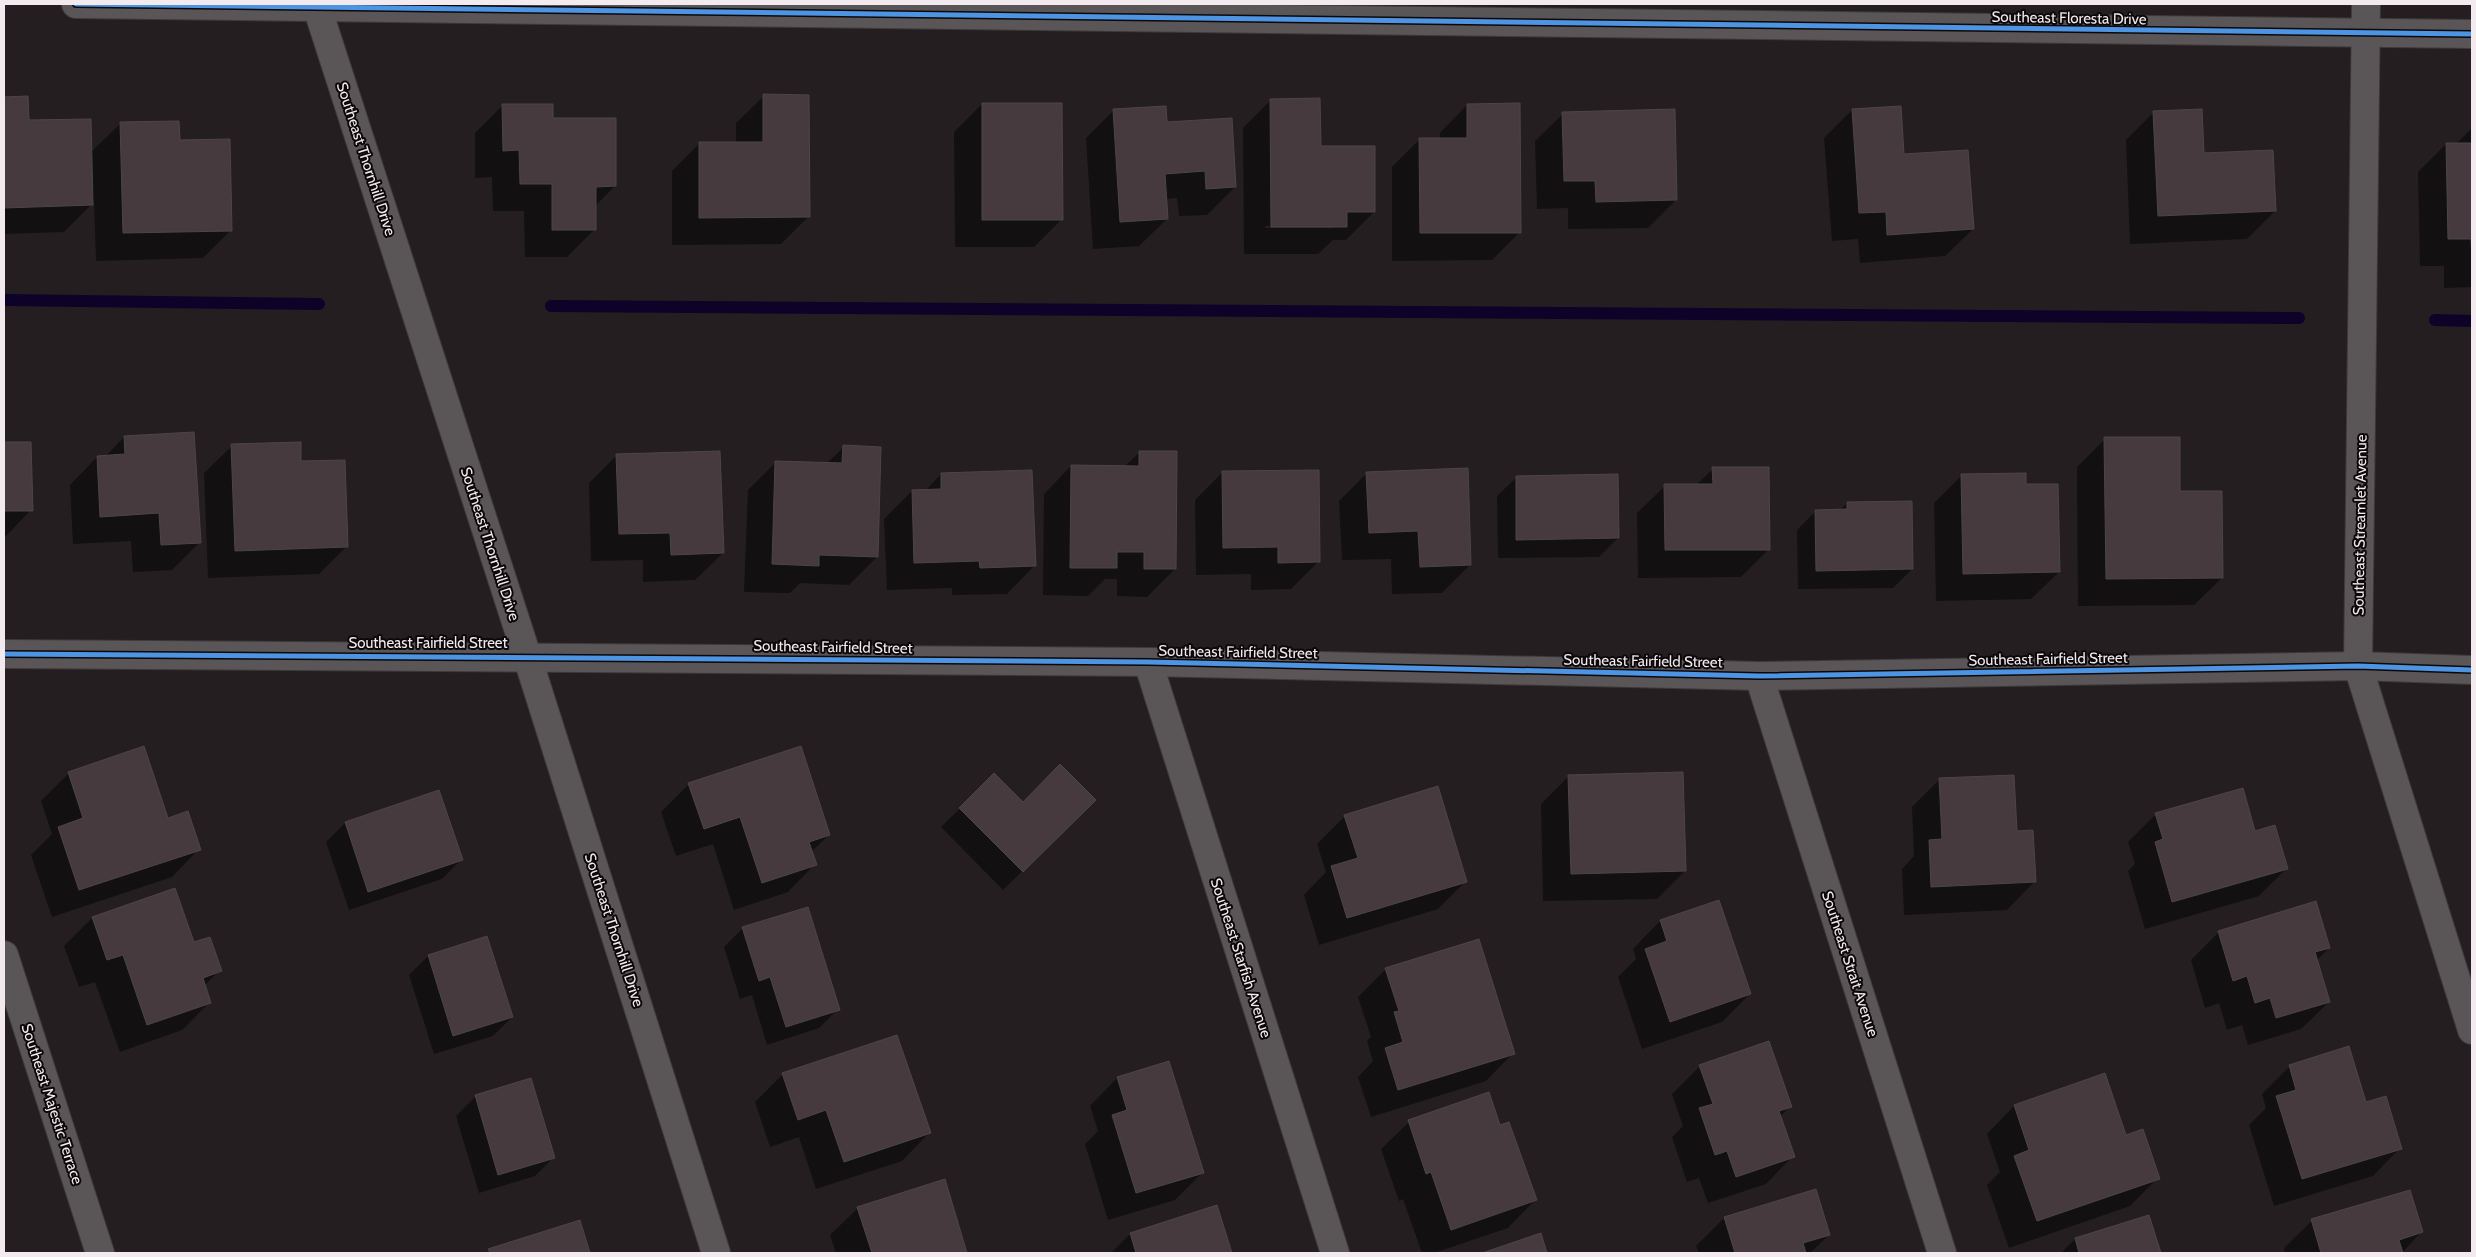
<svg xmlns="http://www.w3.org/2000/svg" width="2476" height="1257" font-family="Cabin,sans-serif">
<rect width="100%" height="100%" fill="#241e21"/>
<g fill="#0007" fill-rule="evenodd">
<path d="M 764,96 L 808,217 L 781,244 L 672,245 L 672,171 L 700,143 L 736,143 L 736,123 Z"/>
<path d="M 27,97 L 28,122 L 90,153 L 121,123 L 179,142 L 231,230 L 203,258 L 96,261 L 94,202 L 64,232 L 4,234 L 4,98 Z"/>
<path d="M 1271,100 L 1319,147 L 1374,212 L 1346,240 L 1333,240 L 1318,254 L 1244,254 L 1243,128 ZM 1336,225 L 1333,228 L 1265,228 L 1265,226 Z"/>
<path d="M 982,104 L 1062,219 L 1034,247 L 955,247 L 954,132 Z"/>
<path d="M 503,105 L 552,119 L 615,186 L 595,206 L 595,229 L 567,257 L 525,257 L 524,211 L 493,211 L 492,177 L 475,178 L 475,133 Z"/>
<path d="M 1467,105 L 1520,232 L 1492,260 L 1392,261 L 1392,167 L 1420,139 L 1440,139 L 1440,133 Z"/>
<path d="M 1114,110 L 1166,123 L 1235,187 L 1207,215 L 1179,216 L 1177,198 L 1165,199 L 1167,219 L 1139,246 L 1093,249 L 1086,138 Z"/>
<path d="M 1852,110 L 1903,155 L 1973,229 L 1945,256 L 1860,263 L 1858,239 L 1832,241 L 1824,138 Z"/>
<path d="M 2154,112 L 2275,211 L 2247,239 L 2130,244 L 2126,140 Z"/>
<path d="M 1563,114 L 1676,200 L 1648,228 L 1568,229 L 1568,208 L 1537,209 L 1535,141 Z"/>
<path d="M 2472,128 L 2472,287 L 2444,288 L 2444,266 L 2420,266 L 2418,172 L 2446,144 L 2456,144 Z"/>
<path d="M 124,437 L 200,542 L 172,570 L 133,572 L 131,541 L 73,544 L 70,485 L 97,457 L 105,457 Z"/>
<path d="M 2105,439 L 2222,578 L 2194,605 L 2078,606 L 2077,467 Z"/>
<path d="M 4,443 L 30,443 L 31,510 L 4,538 Z"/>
<path d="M 232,446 L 300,463 L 347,546 L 319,574 L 208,578 L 204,473 Z"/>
<path d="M 844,447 L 877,557 L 849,585 L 800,583 L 790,593 L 744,592 L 748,490 L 775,463 L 826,464 Z"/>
<path d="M 1140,452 L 1175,569 L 1147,597 L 1117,596 L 1117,579 L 1105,579 L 1088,596 L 1043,595 L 1044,494 L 1071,466 L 1124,467 Z"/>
<path d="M 617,455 L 723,553 L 695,580 L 643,582 L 643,560 L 591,561 L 589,483 Z"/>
<path d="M 1713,469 L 1769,549 L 1741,577 L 1638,578 L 1637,513 L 1665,486 L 1696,485 Z"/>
<path d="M 1223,472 L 1318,562 L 1291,589 L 1251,590 L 1251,574 L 1196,575 L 1195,500 Z"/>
<path d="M 1367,473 L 1470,565 L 1442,593 L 1392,594 L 1391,559 L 1342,560 L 1339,501 Z"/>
<path d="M 941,474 L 1034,566 L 1007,594 L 952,595 L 952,588 L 887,590 L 884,519 L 912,491 L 925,491 Z"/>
<path d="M 1962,475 L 2059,572 L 2031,599 L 1936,601 L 1934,503 Z"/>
<path d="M 1516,478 L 1618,538 L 1599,557 L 1498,558 L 1497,496 Z"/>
<path d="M 1847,503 L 1912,569 L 1893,588 L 1798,589 L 1797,530 L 1816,511 L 1840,510 Z"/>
<path d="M 69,773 L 199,849 L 172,877 L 52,917 L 31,855 L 52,834 L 41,801 Z"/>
<path d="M 994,775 L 1023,803 L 1094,800 L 1003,890 L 941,827 Z"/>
<path d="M 1569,776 L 1685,871 L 1657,899 L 1543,901 L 1541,804 Z"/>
<path d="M 1939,780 L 2016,832 L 2034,882 L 2007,910 L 1904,915 L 1902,869 L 1914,856 L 1912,807 Z"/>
<path d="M 689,784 L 829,835 L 811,852 L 815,864 L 788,892 L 734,910 L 713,844 L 676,856 L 661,812 Z"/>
<path d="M 2156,814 L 2254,832 L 2287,868 L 2259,896 L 2145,929 L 2128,871 L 2135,864 L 2128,842 Z"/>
<path d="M 1345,816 L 1465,882 L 1438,909 L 1319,945 L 1304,895 L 1326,872 L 1317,844 Z"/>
<path d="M 345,823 L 461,860 L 442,879 L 349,910 L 326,842 Z"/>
<path d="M 174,889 L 193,943 L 220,970 L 204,986 L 210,1002 L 182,1030 L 120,1052 L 95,982 L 79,987 L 64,946 L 92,918 Z"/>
<path d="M 1660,921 L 1750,994 L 1722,1022 L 1642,1049 L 1618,977 L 1636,959 L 1633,949 ZM 1664,935 L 1667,935 L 1668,948 Z"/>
<path d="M 743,928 L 838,1009 L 819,1028 L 767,1045 L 752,995 L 740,999 L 724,947 Z"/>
<path d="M 2219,932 L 2329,948 L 2316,961 L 2329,1002 L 2301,1029 L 2248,1045 L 2242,1025 L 2227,1030 L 2219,1003 L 2205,1008 L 2191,960 Z"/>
<path d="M 487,938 L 512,1017 L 493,1036 L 434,1054 L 409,975 L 428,956 Z"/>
<path d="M 1386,969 L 1513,1053 L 1486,1081 L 1371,1117 L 1358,1077 L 1373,1061 L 1367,1041 L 1371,1037 L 1358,997 Z"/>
<path d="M 1169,1062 L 1202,1173 L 1175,1200 L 1108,1220 L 1085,1144 L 1098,1131 L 1090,1106 L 1117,1078 Z"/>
<path d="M 1700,1066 L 1790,1106 L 1780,1117 L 1793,1156 L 1766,1184 L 1708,1203 L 1699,1178 L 1687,1182 L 1672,1137 L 1683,1126 L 1672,1094 Z"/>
<path d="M 2290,1066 L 2365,1104 L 2400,1148 L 2373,1176 L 2274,1206 L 2249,1125 L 2266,1108 L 2262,1094 Z"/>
<path d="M 783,1074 L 929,1133 L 902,1161 L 816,1189 L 799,1137 L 770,1147 L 755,1102 Z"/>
<path d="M 531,1080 L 554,1157 L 535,1176 L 479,1193 L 456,1116 L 475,1097 Z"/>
<path d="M 2014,1106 L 2125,1137 L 2158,1178 L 2130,1206 L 2009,1248 L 1987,1185 L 2000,1172 L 1987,1134 Z"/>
<path d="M 1409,1122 L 1500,1126 L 1535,1200 L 1508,1228 L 1434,1253 L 1422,1253 L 1403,1199 L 1399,1201 L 1381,1149 Z"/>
<path d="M 944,1181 L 966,1253 L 836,1253 L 830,1235 L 858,1208 Z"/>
<path d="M 1216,1207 L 1231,1253 L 1111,1253 L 1130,1234 Z"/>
<path d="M 2149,1217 L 2160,1253 L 2061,1253 L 2075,1239 Z"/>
<path d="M 1724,1218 L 1829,1235 L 1810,1253 L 1699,1253 L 1696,1246 Z"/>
<path d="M 2312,1221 L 2421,1232 L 2402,1253 L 2285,1253 L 2284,1248 Z"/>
<path d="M 580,1222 L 589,1253 L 486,1253 L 489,1250 Z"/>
<path d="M 1540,1235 L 1546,1253 L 1486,1253 Z"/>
</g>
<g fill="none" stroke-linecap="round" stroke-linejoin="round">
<g stroke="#0d0328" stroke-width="12">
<path d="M 4,300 L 319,304"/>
<path d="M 551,306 L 2299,318"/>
<path d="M 2435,320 L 2472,321"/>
</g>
</g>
<g fill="#473a3e" stroke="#4b4648">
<path d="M 763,94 L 809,95 L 810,217 L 699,218 L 699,142 L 763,142 Z"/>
<path d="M 28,96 L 29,120 L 91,119 L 93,205 L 4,208 L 4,97 Z"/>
<path d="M 1320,98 L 1321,146 L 1375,146 L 1375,212 L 1347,212 L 1347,227 L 1271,227 L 1270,99 Z"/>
<path d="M 982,103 L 1062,103 L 1063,220 L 982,220 Z"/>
<path d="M 1520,103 L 1521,233 L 1420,233 L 1419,138 L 1467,138 L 1467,104 Z"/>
<path d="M 502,104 L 553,104 L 553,118 L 616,118 L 616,186 L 596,187 L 596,230 L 552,230 L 552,184 L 520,184 L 519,150 L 503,151 Z"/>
<path d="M 1166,106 L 1167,122 L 1232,118 L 1236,187 L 1206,189 L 1205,171 L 1165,174 L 1168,219 L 1120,222 L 1113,109 Z"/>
<path d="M 1901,106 L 1904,154 L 1968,150 L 1974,229 L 1887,235 L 1886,212 L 1859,213 L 1852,109 Z"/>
<path d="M 1675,109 L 1677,200 L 1596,202 L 1595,181 L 1564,181 L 1562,112 Z"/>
<path d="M 2202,109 L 2204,153 L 2273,150 L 2276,211 L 2158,216 L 2153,111 Z"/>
<path d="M 179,121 L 180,140 L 230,139 L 232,231 L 123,233 L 120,122 Z"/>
<path d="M 2446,143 L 2472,143 L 2472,261 L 2471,239 L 2448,239 Z"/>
<path d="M 194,432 L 201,543 L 161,545 L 159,513 L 100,517 L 97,456 L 125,454 L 124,436 Z"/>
<path d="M 2104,437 L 2180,437 L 2180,491 L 2222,491 L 2223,578 L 2106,579 Z"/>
<path d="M 4,442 L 31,442 L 33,511 L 4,511 Z"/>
<path d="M 301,442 L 301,461 L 345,460 L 348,547 L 235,551 L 231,444 Z"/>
<path d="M 843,445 L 881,447 L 878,557 L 819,555 L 819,566 L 772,564 L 775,461 L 842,463 Z"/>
<path d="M 720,451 L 724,553 L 671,555 L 670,533 L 619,534 L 616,454 Z"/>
<path d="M 1139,451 L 1177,451 L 1176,569 L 1144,569 L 1144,552 L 1117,552 L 1117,568 L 1070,568 L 1071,465 L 1139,466 Z"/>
<path d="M 1712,467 L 1769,467 L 1770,550 L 1665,550 L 1664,484 L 1713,484 Z"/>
<path d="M 1468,468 L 1471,565 L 1420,567 L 1418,531 L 1369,533 L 1366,472 Z"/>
<path d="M 1032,470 L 1036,566 L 980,568 L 979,561 L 914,563 L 912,490 L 941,489 L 941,473 Z"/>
<path d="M 1319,470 L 1320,562 L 1278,563 L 1278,547 L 1223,548 L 1222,471 Z"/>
<path d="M 2026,473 L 2026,484 L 2058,484 L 2060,572 L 1963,574 L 1961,474 Z"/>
<path d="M 1618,474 L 1619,538 L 1516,540 L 1516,476 Z"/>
<path d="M 1912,501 L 1913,569 L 1816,571 L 1815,510 L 1847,509 L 1847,502 Z"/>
<path d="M 144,746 L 168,818 L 188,811 L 201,850 L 79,890 L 58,827 L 83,818 L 68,772 Z"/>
<path d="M 801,746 L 830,835 L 809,842 L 817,865 L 762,883 L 740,817 L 704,829 L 688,783 Z"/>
<path d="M 1060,764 L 1096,800 L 1023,872 L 959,808 L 994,773 L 1023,802 Z"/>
<path d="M 1683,772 L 1686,871 L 1571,874 L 1568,775 Z"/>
<path d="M 2014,775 L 2017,831 L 2033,830 L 2036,882 L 1931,887 L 1929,840 L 1942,839 L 1939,778 Z"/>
<path d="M 1438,786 L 1467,882 L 1347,918 L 1331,866 L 1358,858 L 1344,815 Z"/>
<path d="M 2243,788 L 2255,831 L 2275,825 L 2288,869 L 2172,902 L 2155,842 L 2163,839 L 2155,813 Z"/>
<path d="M 439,790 L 463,860 L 368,892 L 345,822 Z"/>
<path d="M 175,888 L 194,942 L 210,937 L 222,971 L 203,978 L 211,1003 L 147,1025 L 123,955 L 107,960 L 92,917 Z"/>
<path d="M 1719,900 L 1751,994 L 1670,1022 L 1645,949 L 1667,941 L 1660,920 Z"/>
<path d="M 2316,901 L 2330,948 L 2315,952 L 2330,1002 L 2276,1018 L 2270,998 L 2255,1003 L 2247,976 L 2233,981 L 2218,931 Z"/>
<path d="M 808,907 L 840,1010 L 786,1027 L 770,977 L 759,981 L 742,927 Z"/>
<path d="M 487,936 L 513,1017 L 453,1036 L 428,955 Z"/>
<path d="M 1479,939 L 1515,1054 L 1398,1090 L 1385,1048 L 1403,1042 L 1394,1012 L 1399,1011 L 1385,968 Z"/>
<path d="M 897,1035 L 931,1133 L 844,1162 L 826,1110 L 798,1120 L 782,1073 Z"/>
<path d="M 1769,1041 L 1792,1107 L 1779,1111 L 1795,1157 L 1736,1177 L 1727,1151 L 1715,1155 L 1699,1108 L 1713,1104 L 1699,1065 Z"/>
<path d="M 2349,1046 L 2366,1102 L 2386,1096 L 2402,1149 L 2302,1179 L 2276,1096 L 2296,1090 L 2289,1065 Z"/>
<path d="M 1169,1061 L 1204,1173 L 1136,1193 L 1112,1115 L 1127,1110 L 1117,1077 Z"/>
<path d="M 2105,1073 L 2126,1135 L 2143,1129 L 2160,1179 L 2037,1221 L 2014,1156 L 2029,1150 L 2014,1105 Z"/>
<path d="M 531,1078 L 555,1158 L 498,1175 L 475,1095 Z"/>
<path d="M 1489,1092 L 1500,1125 L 1509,1122 L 1537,1200 L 1451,1230 L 1431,1172 L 1426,1174 L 1408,1120 Z"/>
<path d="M 945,1179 L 967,1253 L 872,1253 L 857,1207 Z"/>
<path d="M 1816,1189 L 1830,1235 L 1803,1243 L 1806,1253 L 1735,1253 L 1724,1217 Z"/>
<path d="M 2410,1190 L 2423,1232 L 2399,1240 L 2403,1253 L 2321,1253 L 2311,1219 Z"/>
<path d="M 1217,1205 L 1232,1253 L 1136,1253 L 1130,1233 Z"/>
<path d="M 2149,1215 L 2161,1253 L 2079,1253 L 2075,1238 Z"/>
<path d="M 580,1220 L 590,1253 L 490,1253 L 488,1249 Z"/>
<path d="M 1541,1233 L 1547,1253 L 1482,1253 Z"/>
</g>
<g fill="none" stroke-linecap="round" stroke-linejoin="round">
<defs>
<g id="minor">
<path d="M 76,4 L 2472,34"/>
<path d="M 316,4 L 527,656 L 716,1253"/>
<path d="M 2366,4 L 2358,666 L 2472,1030"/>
<path d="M 4,654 L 1148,662 L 1759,676 L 2358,666 L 2472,670"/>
<path d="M 1148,662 L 1335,1253"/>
<path d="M 1759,676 L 1942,1253"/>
<path d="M 4,955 L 100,1253"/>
</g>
</defs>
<use href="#minor" stroke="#3e393b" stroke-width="30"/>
<use href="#minor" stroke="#5a5557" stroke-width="28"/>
<defs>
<g id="cycleway">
<path d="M 76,4 L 2472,34"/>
<path d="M 4,654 L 1148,662 L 1759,676 L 2358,666 L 2472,670"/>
</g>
</defs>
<use href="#cycleway" stroke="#0c080a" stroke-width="8"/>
<use href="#cycleway" stroke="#4d94e3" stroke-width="5"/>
</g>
<g text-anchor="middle" stroke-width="4" stroke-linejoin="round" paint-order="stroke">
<g font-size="15" fill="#f2eaee" stroke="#0c080a">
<text transform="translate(2069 18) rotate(1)" y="5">Southeast Floresta Drive</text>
<text transform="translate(366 159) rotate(72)" y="5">Southeast Thornhill Drive</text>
<text transform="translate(2360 525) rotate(-89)" y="5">Southeast Streamlet Avenue</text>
<text transform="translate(490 544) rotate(72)" y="5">Southeast Thornhill Drive</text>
<text x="428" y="648">Southeast Fairfield Street</text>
<text transform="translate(833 647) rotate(1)" y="5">Southeast Fairfield Street</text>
<text transform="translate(1238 652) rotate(1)" y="5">Southeast Fairfield Street</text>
<text transform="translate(2048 659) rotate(-1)" y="5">Southeast Fairfield Street</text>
<text transform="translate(1643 661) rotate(1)" y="5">Southeast Fairfield Street</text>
<text transform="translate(614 930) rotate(72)" y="5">Southeast Thornhill Drive</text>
<text transform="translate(1241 958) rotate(72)" y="5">Southeast Starfish Avenue</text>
<text transform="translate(1850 964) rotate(72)" y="5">Southeast Strait Avenue</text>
<text transform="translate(52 1104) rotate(72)" y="5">Southeast Majestic Terrace</text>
</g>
</g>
<rect width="2476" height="1257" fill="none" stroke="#f2eaee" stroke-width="10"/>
</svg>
